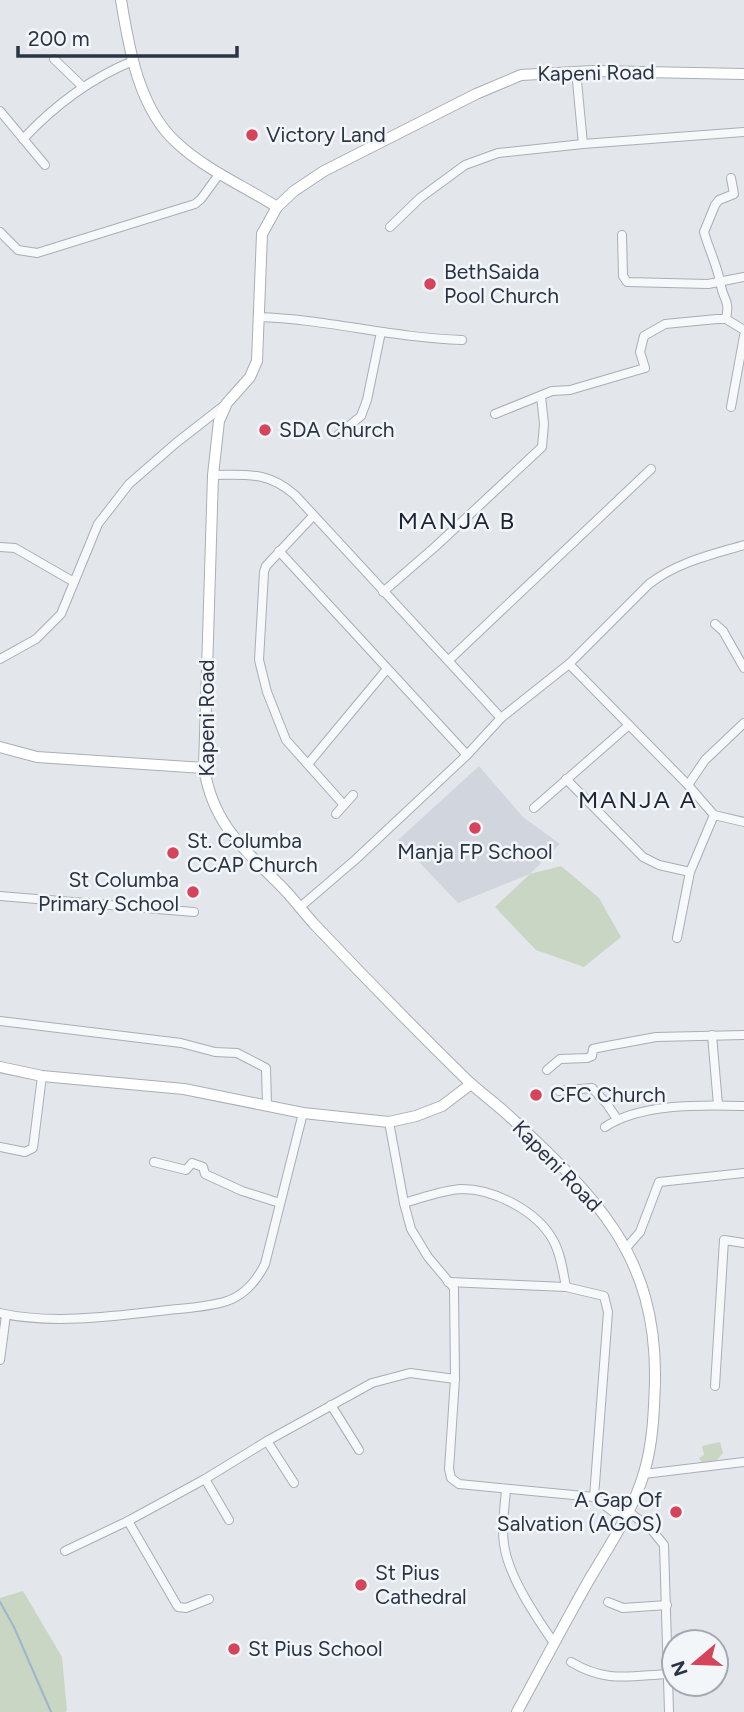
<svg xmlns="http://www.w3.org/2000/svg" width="744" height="1712" font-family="Figtree,sans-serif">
<rect width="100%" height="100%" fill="#e3e7ec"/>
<path fill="#d1d6de" d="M 479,766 L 523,817 L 560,844 L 530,874 L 458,903 L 398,840 Z"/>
<g fill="#c9d6c4">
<path d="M 561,866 L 599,898 L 621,937 L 584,967 L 536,950 L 495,907 L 530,874 Z"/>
<path d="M 720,1442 L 723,1453 L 717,1460 L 704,1466 L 699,1458 L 704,1455 L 702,1446 Z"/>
<path d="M 23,1591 L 62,1657 L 67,1711 L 65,1712 L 0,1712 L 0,1598 Z"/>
</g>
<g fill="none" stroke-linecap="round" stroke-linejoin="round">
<path stroke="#9db5cd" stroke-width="2" d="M 0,1602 L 14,1627 L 51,1712"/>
<defs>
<g id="street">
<path d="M 54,59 L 83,87"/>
<path d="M 576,71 L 583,144"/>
<path d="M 0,111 L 45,165"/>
<path d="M 23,139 C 54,106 91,78 133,61"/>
<path d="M 390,227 L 420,198 L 465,165 L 498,153 L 583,144 L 744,132"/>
<path d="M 0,232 L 18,250 L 37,253 L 195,204 L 201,199 L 220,173"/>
<path d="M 622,235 L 623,276 L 627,282 L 708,284 L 744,277"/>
<path d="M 258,317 C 327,319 393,338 462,340"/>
<path d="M 726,319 C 730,299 724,302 721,286 C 718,267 709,250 704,232 L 715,205 L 719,200 L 734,194 L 731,178"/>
<path d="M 731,407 L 744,336"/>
<path d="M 495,414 L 552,391 L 570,390 L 645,368 L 640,352 L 644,336 L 665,324 L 717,319 L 726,319 L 744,330"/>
<path d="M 339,434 L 361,416 L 367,400 L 381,332"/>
<path d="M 213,475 C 248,475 267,471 295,495 L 501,718"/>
<path d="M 313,516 L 266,566 L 264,572 L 259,660 L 267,692 L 286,740 L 344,805"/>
<path d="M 0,547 L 15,548 L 74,582"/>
<path d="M 279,551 L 467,755"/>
<path d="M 383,592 L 436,546 L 542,447 L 544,424 L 541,396"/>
<path d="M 715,624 L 723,631 L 744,668"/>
<path d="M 0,659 L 36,639 L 61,614 L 98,524 L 129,484 L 176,443 L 226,404"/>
<path d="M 449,660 L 651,469"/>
<path d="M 569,664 L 688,785 L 714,815 L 744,822"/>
<path d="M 308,764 L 387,669"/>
<path d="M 566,779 L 643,857 L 659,865 L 690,872"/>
<path d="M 688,785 L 705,760 L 744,723"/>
<path d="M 534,808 L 629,725"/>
<path d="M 336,814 L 353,795"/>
<path d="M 0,896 L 194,912"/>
<path d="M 299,908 L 355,860 L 467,755 L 501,718 L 569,664 L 649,584 C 678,562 710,555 744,545"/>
<path d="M 677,938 L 690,872 L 714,815"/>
<path d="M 0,1021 L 181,1043 L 215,1052 L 237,1053 L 266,1068 L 267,1105"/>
<path d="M 712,1035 L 718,1105"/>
<path d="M 547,1070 L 560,1059 L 587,1058 L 592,1056 L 593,1049 L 602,1047 L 656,1037 L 744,1035"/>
<path d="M 559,1091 L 592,1088 L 607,1104 L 617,1119"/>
<path d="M 389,1122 L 404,1203 L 411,1229 L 428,1257 L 454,1288 L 455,1379 L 449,1469 L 451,1478 L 459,1484 L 594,1497 L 624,1520"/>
<path d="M 605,1127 C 641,1103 701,1105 744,1106"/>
<path d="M 0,1147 L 25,1152 L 33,1148 L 42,1076"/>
<path d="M 154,1162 L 186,1170 L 192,1163 L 203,1167 L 205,1174 L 242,1191 L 280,1203"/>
<path d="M 404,1203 C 422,1198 442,1190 462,1189 C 494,1189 537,1211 553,1240 C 561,1254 563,1272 566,1287"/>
<path d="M 627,1247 L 640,1232 L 659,1182 L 744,1173"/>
<path d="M 448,1282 L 566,1287 L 604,1296 L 608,1312 L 594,1497"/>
<path d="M 0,1313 C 51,1325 116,1316 168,1310 C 188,1308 209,1307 227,1301 C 245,1295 257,1280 265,1264 L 303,1113"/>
<path d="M 0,1360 L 6,1315"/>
<path d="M 715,1386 L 724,1240 L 744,1243"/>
<path d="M 331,1405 L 359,1450"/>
<path d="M 267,1441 L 294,1483"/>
<path d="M 644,1474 L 744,1462"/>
<path d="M 205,1479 L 229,1520"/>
<path d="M 506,1489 C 505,1506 501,1527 504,1544 C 508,1576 536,1617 554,1643"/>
<path d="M 629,1512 L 651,1529 L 664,1545 L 669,1712"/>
<path d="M 128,1521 L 178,1607 L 186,1608 L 209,1599"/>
<path d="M 65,1551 L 128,1521 L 205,1479 L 267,1441 L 372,1383 L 410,1373 L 455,1379"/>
<path d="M 608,1602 L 623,1608 L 667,1605"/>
<path d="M 571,1662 C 606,1683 629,1676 668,1674"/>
</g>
<g id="secondary">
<path d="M 121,0 C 129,49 139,109 177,143 C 206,170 244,186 277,207"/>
<path d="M 0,747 L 37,757 L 204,768"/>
<path d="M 0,1067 L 42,1076 L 184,1089 L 303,1113 L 389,1122 L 416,1116 L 442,1106 L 471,1084"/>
<path d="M 517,1712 C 541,1668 564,1624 589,1580 C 609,1546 633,1511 644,1473 C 653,1443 654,1412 655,1381 C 657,1254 595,1196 508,1115 C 495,1103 481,1093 468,1081 C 416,1030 365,978 315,925 C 303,912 293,898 281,886 C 243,848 213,824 204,768 L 213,475 L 219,421 L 227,403 L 250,377 L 257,361 L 262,234 L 277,207 L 294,191 L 324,171 L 476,94 L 521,75 L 593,71 L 744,74"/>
</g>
</defs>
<use href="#street" stroke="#a8aeb7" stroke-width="10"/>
<use href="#secondary" stroke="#a8aeb7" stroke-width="12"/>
<use href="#street" stroke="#f6f8fa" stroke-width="8"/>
<use href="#secondary" stroke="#fff" stroke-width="10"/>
</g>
<g fill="#d5445b" stroke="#f3f6f9" stroke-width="2.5">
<circle cx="252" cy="135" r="7"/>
<circle cx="430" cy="284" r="7"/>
<circle cx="265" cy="430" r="7"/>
<circle cx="475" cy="828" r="7"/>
<circle cx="173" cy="853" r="7"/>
<circle cx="193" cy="892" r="7"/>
<circle cx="536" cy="1095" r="7"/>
<circle cx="676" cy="1512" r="7"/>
<circle cx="361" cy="1585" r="7"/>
<circle cx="234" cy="1649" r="7"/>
</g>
<g text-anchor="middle" stroke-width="5" stroke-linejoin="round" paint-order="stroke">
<g font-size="21" fill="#2a3445" stroke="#f3f6f9">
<text transform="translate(596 73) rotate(-1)" y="7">Kapeni Road</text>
<text transform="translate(207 718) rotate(-90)" y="7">Kapeni Road</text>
<text transform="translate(557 1166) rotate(46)" y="7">Kapeni Road</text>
</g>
<g font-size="21" fill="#2a3445" stroke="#f3f6f9" text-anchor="start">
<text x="266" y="142">Victory Land</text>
<text x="444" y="279">BethSaida<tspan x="444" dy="24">Pool Church</tspan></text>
<text x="279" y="437">SDA Church</text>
<text x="187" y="848">St. Columba<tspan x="187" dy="24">CCAP Church</tspan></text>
<text x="475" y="859" text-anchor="middle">Manja FP School</text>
<text x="179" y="887" text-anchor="end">St Columba<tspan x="179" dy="24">Primary School</tspan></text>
<text x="550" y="1102">CFC Church</text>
<text x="662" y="1507" text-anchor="end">A Gap Of<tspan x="662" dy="24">Salvation (AGOS)</tspan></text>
<text x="375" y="1580">St Pius<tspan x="375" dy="24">Cathedral</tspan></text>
<text x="248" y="1656">St Pius School</text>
</g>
<g font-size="24" letter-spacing="2" fill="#1c2536" stroke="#f3f6f9">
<text x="457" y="529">MANJA B</text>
<text x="638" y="808">MANJA A</text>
</g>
</g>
<g transform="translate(695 1663) rotate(251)"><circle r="33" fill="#f3f6f9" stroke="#a3a8b1" stroke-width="2"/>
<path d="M0-5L12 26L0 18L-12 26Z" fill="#d5445b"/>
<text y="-10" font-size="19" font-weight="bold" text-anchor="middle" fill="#2a3445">N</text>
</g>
<path d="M18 46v10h219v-10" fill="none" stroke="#2a3445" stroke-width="3.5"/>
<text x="28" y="46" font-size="21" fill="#2a3445" stroke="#f3f6f9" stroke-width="5" paint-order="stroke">200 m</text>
</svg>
